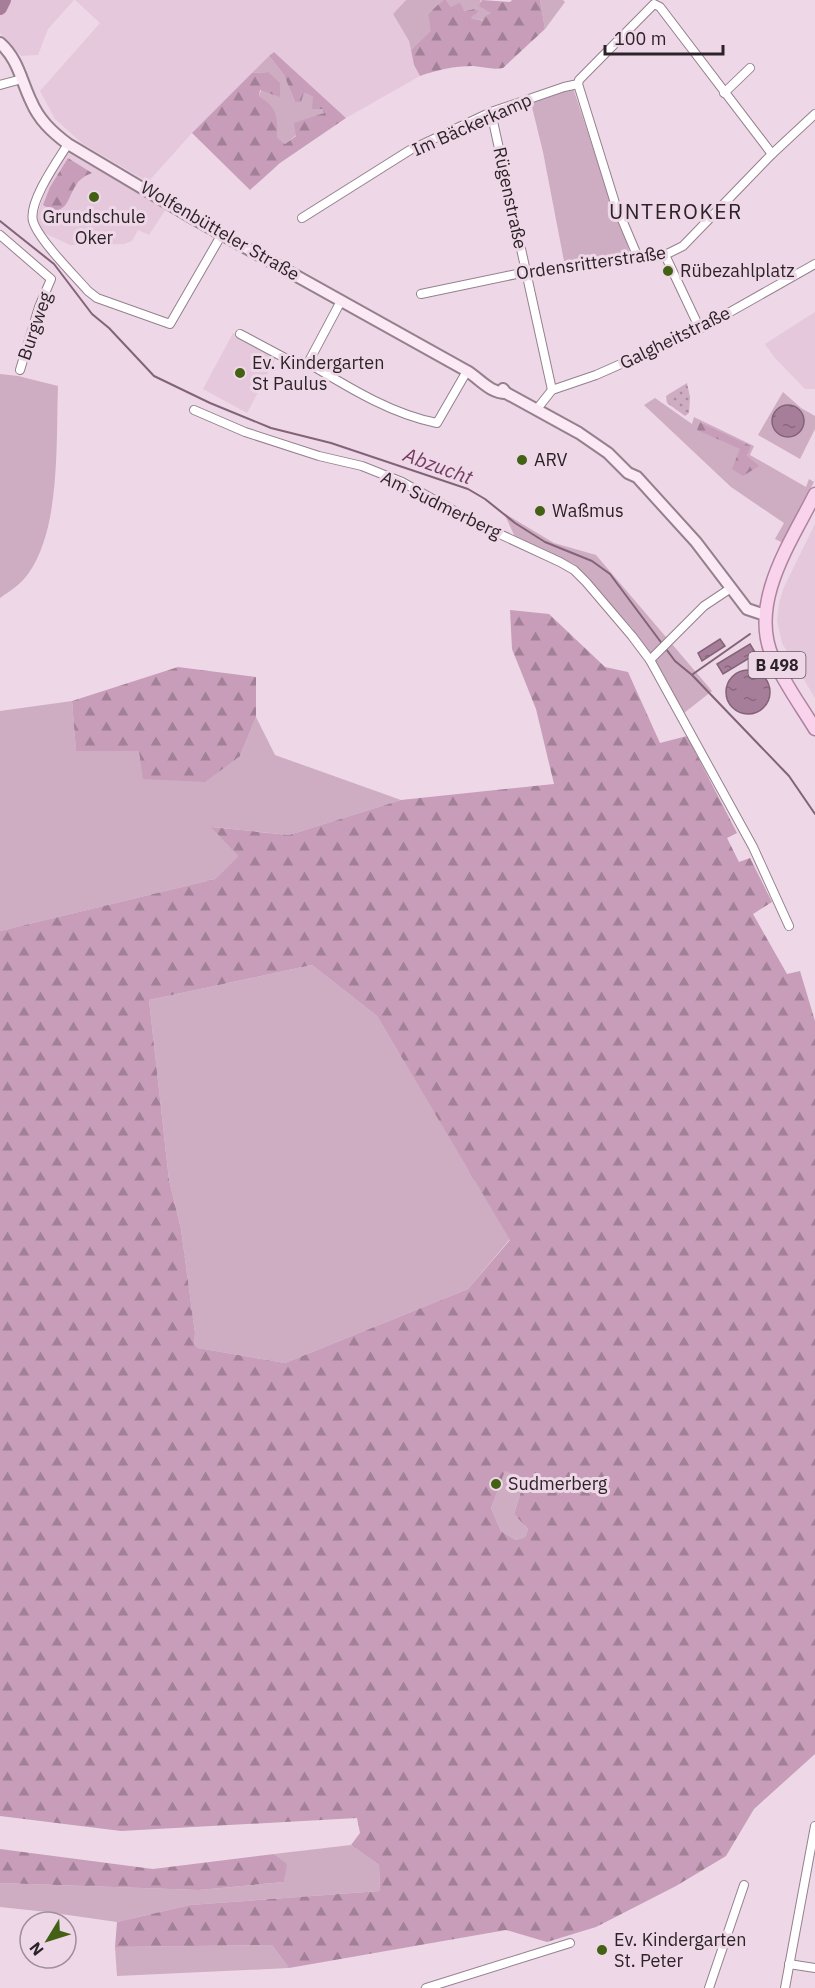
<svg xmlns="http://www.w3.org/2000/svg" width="815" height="1988" font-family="'IBM Plex Sans',sans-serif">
<defs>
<pattern id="forest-firs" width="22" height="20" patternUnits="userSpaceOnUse" patternTransform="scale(1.5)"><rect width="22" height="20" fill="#c79db9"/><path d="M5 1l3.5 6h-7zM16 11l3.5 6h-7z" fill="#a28096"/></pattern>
<pattern id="park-dots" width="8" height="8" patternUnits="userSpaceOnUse" patternTransform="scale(1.5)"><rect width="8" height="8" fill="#ceacc2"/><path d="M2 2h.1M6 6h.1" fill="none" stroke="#a78c9e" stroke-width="1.8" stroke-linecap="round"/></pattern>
<pattern id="water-ripples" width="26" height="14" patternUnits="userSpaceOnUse" patternTransform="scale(1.5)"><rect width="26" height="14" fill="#a77e9a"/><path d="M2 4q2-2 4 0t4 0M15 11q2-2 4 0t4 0" fill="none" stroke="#88677e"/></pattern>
</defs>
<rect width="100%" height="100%" fill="#eed7e6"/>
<g fill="#e6c8dc">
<path d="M 7,0 L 74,0 L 48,29 L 38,55 L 21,56 L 0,33 L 0,13 Z"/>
<path d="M 75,0 L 406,0 L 393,14 L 409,41 L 414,65 L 420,76 L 346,118 L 274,52 L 192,133 L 148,182 L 83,144 L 55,119 L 40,91 L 100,23 Z"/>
<path d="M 68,153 L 166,209 L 149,235 L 138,230 L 132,241 L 124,244 L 70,245 L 42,232 L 36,218 L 47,185 Z"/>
<path d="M 815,312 L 815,389 L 805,389 L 775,358 L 765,344 Z"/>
<path d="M 233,333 L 277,356 L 247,413 L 203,389 Z"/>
<path d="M 815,524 L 815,698 L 782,643 L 777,621 L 779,603 L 784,587 Z"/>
</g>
<g fill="#ceacc2" fill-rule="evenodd">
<path d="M 406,0 L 443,0 L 428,14 L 432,31 L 411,50 L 409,41 L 393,14 Z"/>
<path d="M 446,0 L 482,0 L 480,1 L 491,13 L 484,21 L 471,18 L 478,11 L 474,9 L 463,11 L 451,7 Z"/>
<path d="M 540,0 L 563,0 L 565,2 L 545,29 Z"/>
<path d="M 269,56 L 284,75 L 295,102 L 303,91 L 313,97 L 324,113 L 285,144 L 277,137 C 278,120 274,106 259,96 L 268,72 L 252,73 Z"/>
<path d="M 573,88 L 612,205 L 628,246 L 629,251 L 628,254 L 564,261 L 543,152 L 531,103 Z"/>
<path d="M 0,374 L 18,376 L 58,386 C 56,441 61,529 28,574 C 21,584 10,591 0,598 Z"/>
<path d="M 783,392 L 801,408 L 815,416 L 815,429 L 800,459 L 758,435 Z"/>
<path d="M 655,398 L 692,424 L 694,417 L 754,446 L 750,455 L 806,487 L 809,479 L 814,482 L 783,543 L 775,539 L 784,523 L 731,487 L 644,405 ZM 700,422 L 750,446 L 747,456 L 741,449 L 698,430 Z"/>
<path d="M 504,513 L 554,543 L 596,555 L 712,691 L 684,713 L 633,629 L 574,564 L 515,537 Z"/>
<path d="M 72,701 L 76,750 L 139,751 L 240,756 L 256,717 L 275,755 L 401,800 L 289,835 L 212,827 L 238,856 L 215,879 L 0,931 L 0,711 Z"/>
<path d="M 312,965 L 377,1016 L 510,1239 L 468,1289 L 285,1363 L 198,1348 L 194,1344 L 195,1333 L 181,1229 L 169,1180 L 149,1000 Z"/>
<path d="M 505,1470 L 525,1477 L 514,1514 L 528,1529 L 525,1537 L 516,1540 L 501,1531 L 491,1508 Z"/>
<path d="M 351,1845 L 379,1865 L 380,1891 L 190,1905 L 117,1922 L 47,1912 L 0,1907 L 0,1883 L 199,1890 L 284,1882 L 286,1864 L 274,1854 Z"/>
<path d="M 272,1945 L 289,1968 L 117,1976 L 115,1947 Z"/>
</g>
<g fill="url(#forest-firs)" fill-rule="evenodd">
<path d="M 443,0 L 446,0 L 451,7 L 460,3 L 464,11 L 474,9 L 479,11 L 471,18 L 483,21 L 484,17 L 491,13 L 479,6 L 482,0 L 510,2 L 512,0 L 540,0 L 545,29 L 503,68 C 492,70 484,67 473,66 C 454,66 437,70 420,76 L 414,65 L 411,50 L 431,31 L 428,14 Z"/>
<path d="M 274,52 L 346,118 L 280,163 L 250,190 L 192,133 L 252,73 L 268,72 L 280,83 L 280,97 L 260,90 L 259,96 C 277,108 278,116 277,137 L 285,144 L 296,136 L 294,123 L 324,113 L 322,109 L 312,109 L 313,97 L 304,92 L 301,102 L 295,102 L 284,75 L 269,56 Z"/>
<path d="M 68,158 L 92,173 C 87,175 83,177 79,181 C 67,194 69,221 43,205 L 50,187 Z"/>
<path d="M 700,422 L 751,446 L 747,456 L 759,466 L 743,476 L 732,469 L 740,449 L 697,430 Z"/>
<path d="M 510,610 L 549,614 L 605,667 L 628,672 L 660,743 L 687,736 L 737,833 L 727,838 L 739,862 L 750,858 L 772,902 L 753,914 L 787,974 L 800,971 L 815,1021 L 815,1754 L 754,1809 L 726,1856 L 676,1886 L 596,1927 L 547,1942 L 506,1930 L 289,1968 L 272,1945 L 115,1947 L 117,1922 L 190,1905 L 380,1891 L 379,1865 L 351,1845 L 360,1833 L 357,1818 L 121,1831 L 0,1816 L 0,931 L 215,879 L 238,856 L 211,827 L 289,835 L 401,800 L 554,784 L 536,709 L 512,649 ZM 312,965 L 377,1016 L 510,1240 L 468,1289 L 285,1363 L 198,1348 L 194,1344 L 195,1333 L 181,1229 L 169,1180 L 149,1000 ZM 505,1471 L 525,1478 L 514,1514 L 528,1529 L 525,1537 L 516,1540 L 501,1531 L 491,1508 Z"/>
<path d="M 178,667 L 256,677 L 256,717 L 240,756 L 205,782 L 143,779 L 139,751 L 76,751 L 72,701 Z"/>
<path d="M 0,1849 L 153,1869 L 274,1854 L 287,1864 L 284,1882 L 199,1890 L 0,1883 Z"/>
</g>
<path fill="url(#park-dots)" d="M 687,383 L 690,397 L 689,413 L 685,416 L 667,403 L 666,396 Z"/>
<g fill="url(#water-ripples)" stroke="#826378" stroke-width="1.5">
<circle cx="788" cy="421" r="16"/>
<path d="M 720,639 L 725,646 L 702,661 L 698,653 Z"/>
<path d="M 750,644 L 756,654 L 723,674 L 717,664 Z"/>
<circle cx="748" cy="692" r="22"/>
</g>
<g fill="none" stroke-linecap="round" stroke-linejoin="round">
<g stroke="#826378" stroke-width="2">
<path d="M 0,221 L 54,264 L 92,314 L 109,328 L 154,376 L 210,403 L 271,428 L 331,443 L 468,489 L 485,499 L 515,523 L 545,542 L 592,561 L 610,574 L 675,661 L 692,675 L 789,776 L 815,814"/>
<path d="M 693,674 L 750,634"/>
</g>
<path stroke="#a77e9a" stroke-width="14" d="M 0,8 L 4,0"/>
<defs>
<g id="street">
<path d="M 578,84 L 615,203 L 637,255"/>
<path d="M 0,85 L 22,79"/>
<path d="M 724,93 L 750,68"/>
<path d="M 491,112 L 552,390"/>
<path d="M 68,144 C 58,160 28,202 33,221 C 38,239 74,275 88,291 L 97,298 L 170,324 L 222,234"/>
<path d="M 302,218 L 410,150 L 491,112 L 564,87 L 578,84 L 579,80 L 654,4 L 660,7 L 772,154"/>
<path d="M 0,235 L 51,279 L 39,307 L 20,370"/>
<path d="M 665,255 L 700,329"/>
<path d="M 421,294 L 526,272 L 626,260 L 637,255 L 647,258 L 665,255 L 683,246 L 772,154 L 815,114"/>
<path d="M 341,301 L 308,363 C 348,387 391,414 437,423 L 467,371"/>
<path d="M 240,334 L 300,366 L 308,363"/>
<path d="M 537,409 L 552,390 L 596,375 L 700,329 L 815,264"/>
<path d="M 194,410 L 245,432 L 319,456 L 362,466 L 402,482 L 478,524 L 560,562 L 574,570 L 586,582 L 632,636 L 650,660"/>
<path d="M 731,588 L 704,606 L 650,660 L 753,847 L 789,926"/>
<path d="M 789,1964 L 815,1968"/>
<path d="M 426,1988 L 570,1943"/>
<path d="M 709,1988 L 744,1885"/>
<path d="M 785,1988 L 815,1826"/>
</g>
<g id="secondary">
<path d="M 0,43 C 18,59 21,80 31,101 C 39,120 52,132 68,144 L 196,220 L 467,371 C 480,379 490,393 506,393"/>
<path d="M 503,389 L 506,393 L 579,433 L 608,453 L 628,473 L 637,477 L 696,542 L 747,609 L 765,615"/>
</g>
<path id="primary" d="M 815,494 C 791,542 748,603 773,658 C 784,683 801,706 815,729"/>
</defs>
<use href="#street" stroke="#95808e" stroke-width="10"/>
<use href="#secondary" stroke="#95808e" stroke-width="14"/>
<use href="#primary" stroke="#af82a0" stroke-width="15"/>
<use href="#street" stroke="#fff" stroke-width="8"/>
<use href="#secondary" stroke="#fce9f6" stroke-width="10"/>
<use href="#primary" stroke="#f9d3ec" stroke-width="12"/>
</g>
<g fill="#436114" stroke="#eed7e6" stroke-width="2">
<circle cx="94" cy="197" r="6"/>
<circle cx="668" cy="271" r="6"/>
<circle cx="240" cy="373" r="6"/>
<circle cx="522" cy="460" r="6"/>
<circle cx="540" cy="511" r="6"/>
<circle cx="496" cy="1484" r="6"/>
<circle cx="602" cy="1950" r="6"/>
</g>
<g text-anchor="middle" stroke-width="6" stroke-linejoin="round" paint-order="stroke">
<rect fill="#eed7e6" stroke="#665962" stroke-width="1.5" x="748.5" y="652" width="57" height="26" rx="4.5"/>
<g font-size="16" font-weight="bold" fill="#2c2329">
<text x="777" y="671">B 498</text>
</g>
<g font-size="18" fill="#2c2329" stroke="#eed7e6">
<text transform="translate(472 125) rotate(-24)" y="6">Im Bäckerkamp</text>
<text transform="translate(510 198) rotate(78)" y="6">Rügenstraße</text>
<text transform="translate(220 231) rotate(30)" y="6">Wolfenbütteler Straße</text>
<text transform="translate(591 263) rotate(-8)" y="6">Ordensritterstraße</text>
<text transform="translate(35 326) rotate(-71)" y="6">Burgweg</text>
<text transform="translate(675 338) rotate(-26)" y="6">Galgheitstraße</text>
<text transform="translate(441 505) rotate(26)" y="6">Am Sudmerberg</text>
</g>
<g font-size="18" fill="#2c2329" stroke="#eed7e6" text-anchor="start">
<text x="94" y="223" text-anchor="middle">Grundschule<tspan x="94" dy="21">Oker</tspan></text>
<text x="680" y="277">Rübezahlplatz</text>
<text x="252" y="369">Ev. Kindergarten<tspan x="252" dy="21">St Paulus</tspan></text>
<text x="534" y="466">ARV</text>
<text x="552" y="517">Waßmus</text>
<text x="508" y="1490">Sudmerberg</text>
<text x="614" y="1946">Ev. Kindergarten<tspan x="614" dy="21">St. Peter</tspan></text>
</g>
<g font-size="20" font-style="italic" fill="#733c63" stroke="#eed7e6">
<text transform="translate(438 466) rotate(20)" y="7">Abzucht</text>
</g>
<g font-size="21" letter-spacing="1.5" fill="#2c2329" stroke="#eed7e6">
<text x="676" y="219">UNTEROKER</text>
</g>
</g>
<g transform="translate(48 1940) rotate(232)"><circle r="28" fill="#eed7e6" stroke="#a08f9a" stroke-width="1.5"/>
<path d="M0-4.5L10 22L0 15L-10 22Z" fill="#436114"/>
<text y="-9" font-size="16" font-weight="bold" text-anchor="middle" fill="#2c2329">N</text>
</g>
<path d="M605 45v9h118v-9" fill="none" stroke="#2c2329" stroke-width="3"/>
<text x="614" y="45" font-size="18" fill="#2c2329" stroke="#eed7e6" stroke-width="4.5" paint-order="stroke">100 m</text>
</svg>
